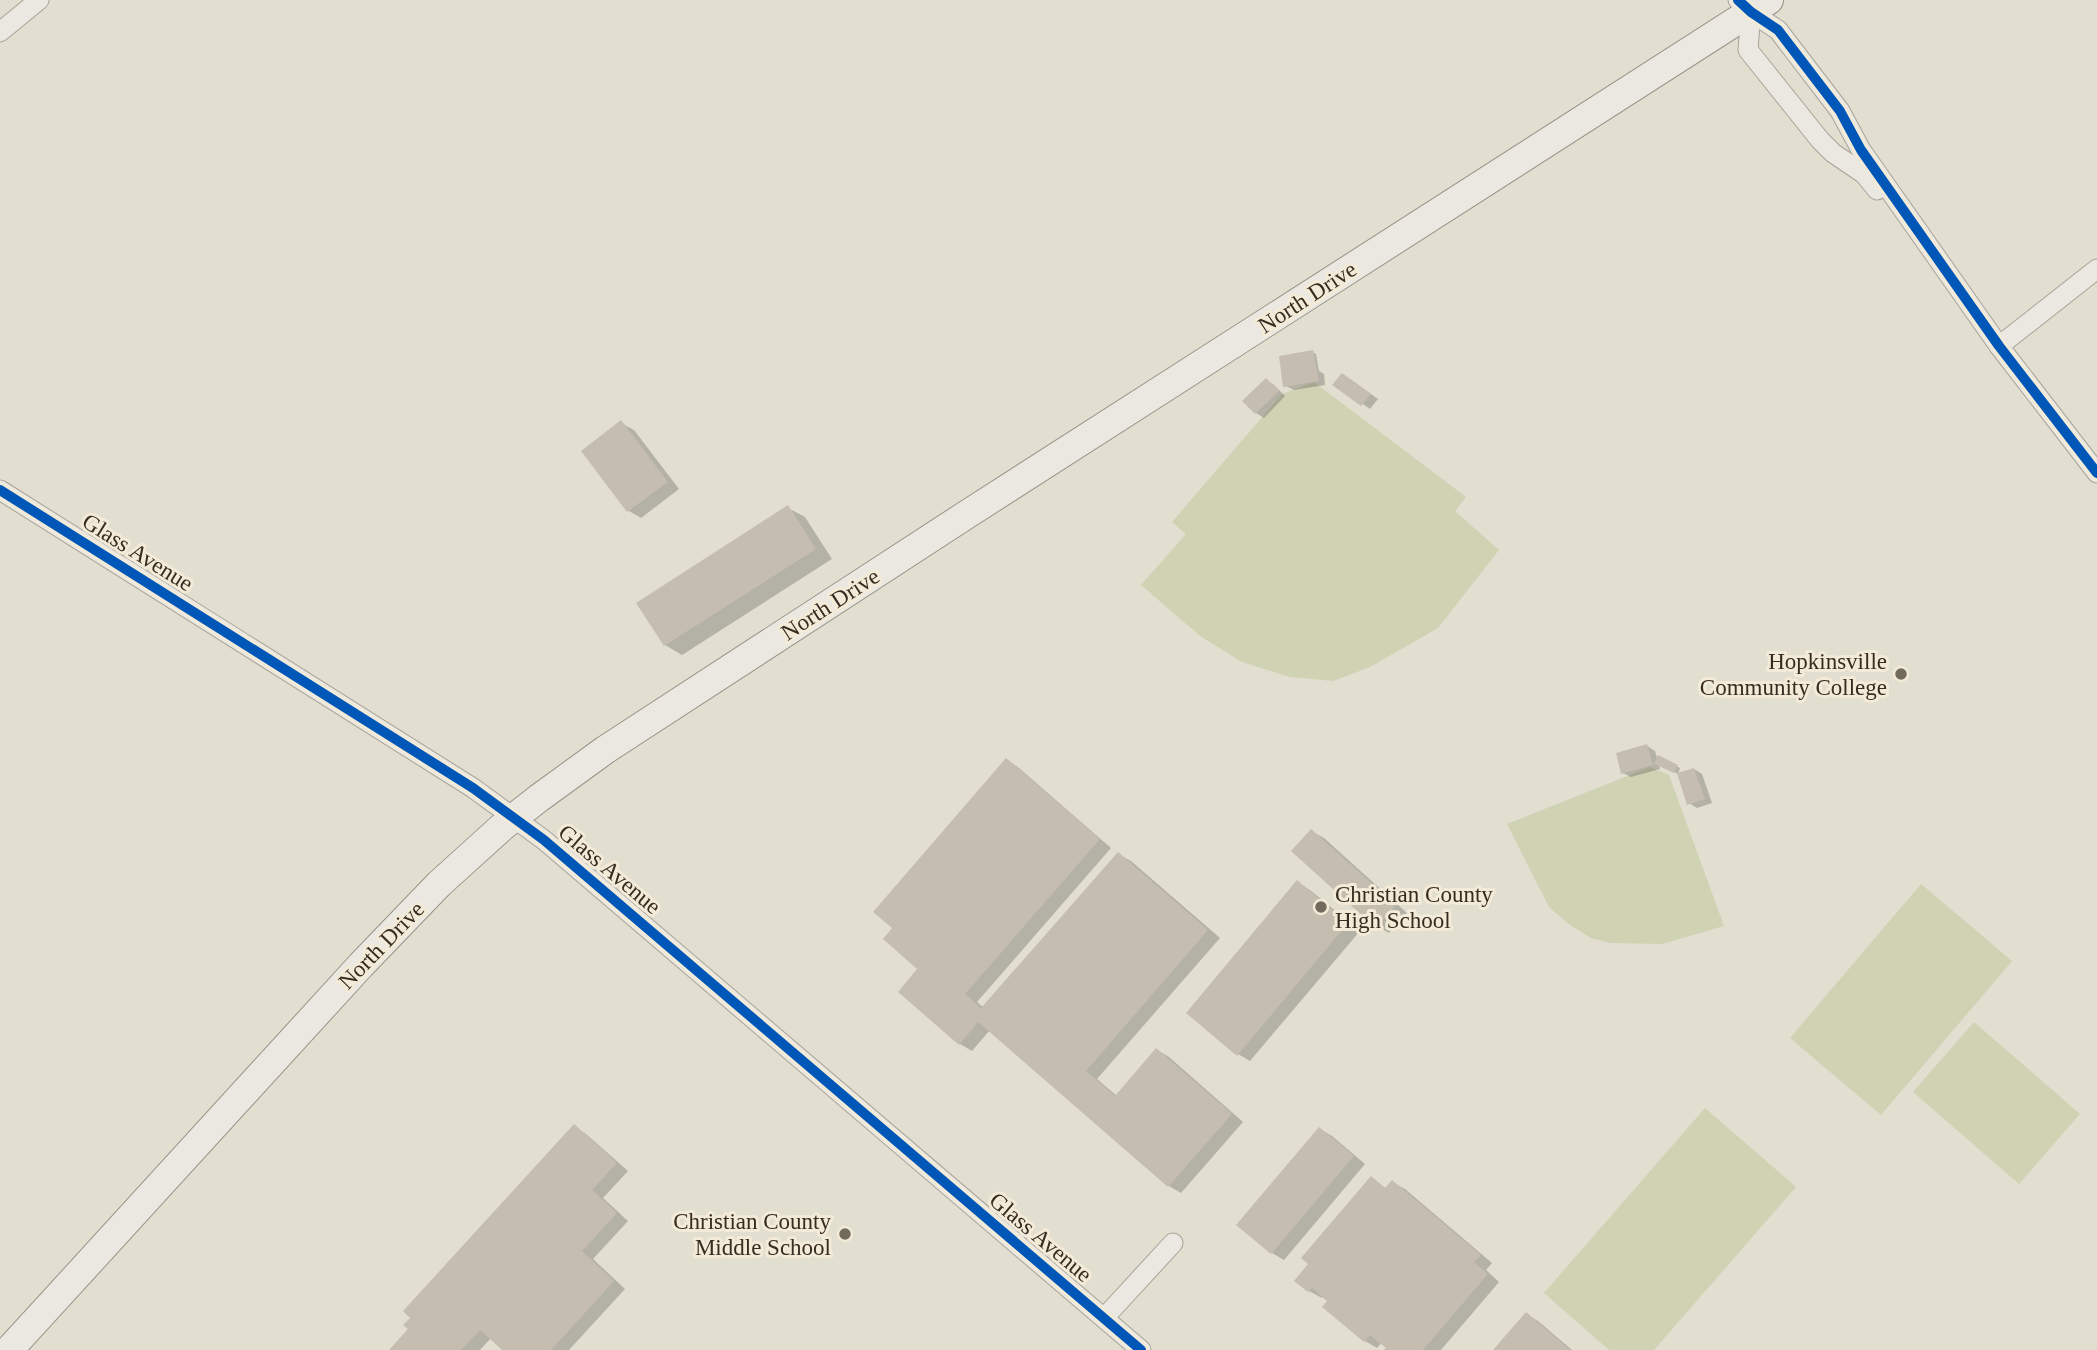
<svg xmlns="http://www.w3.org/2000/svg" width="2097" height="1350" font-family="Georgia,serif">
<rect width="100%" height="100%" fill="#e2ded0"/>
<g fill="#d0d2b4">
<path d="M 1314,382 L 1466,497 L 1455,511 L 1499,550 L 1438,628 L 1370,667 L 1333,681 L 1290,677 L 1242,662 L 1200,636 L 1141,585 L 1186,534 L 1172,522 L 1282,394 Z"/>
<path d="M 1650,767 L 1669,775 L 1724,926 L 1662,944 L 1610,943 L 1591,938 L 1570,925 L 1549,907 L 1507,824 Z"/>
<path d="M 1921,884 L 2012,961 L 1881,1115 L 1790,1038 Z"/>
<path d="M 1974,1022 L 2080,1114 L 2019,1184 L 1913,1092 Z"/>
<path d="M 1705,1108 L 1796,1187 L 1654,1350 L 1609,1350 L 1544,1293 Z"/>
</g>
<g fill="#0003">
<path d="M 1312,352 L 1316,354 L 1319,371 L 1324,374 L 1325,385 L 1294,390 L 1286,386 Z"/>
<path d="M 1350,379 L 1378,399 L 1370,409 L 1335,385 Z"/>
<path d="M 1266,380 L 1274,385 L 1285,396 L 1264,418 L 1256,413 Z"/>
<path d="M 621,423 L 634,430 L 679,489 L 641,518 L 629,511 Z"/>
<path d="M 788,508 L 805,517 L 832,559 L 682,655 L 665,645 Z"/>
<path d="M 1647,746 L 1655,751 L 1658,761 L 1659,758 L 1680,768 L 1678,774 L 1659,765 L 1660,769 L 1631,777 L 1623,773 Z"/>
<path d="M 1007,760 L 1019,768 L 1111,848 L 977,1002 L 984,1008 L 1118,854 L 1131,861 L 1220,938 L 1097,1079 L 1117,1096 L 1157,1050 L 1169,1057 L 1243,1122 L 1181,1193 L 1169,1186 L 990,1030 L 972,1051 L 960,1044 L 920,969 Z"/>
<path d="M 1694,769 L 1702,774 L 1712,803 L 1697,808 L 1689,803 Z"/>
<path d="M 1311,831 L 1324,838 L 1407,913 L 1389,933 L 1377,926 Z"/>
<path d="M 1298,883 L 1310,890 L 1360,931 L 1250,1061 L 1238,1054 Z"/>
<path d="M 574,1126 L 586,1134 L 628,1171 L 603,1198 L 628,1221 L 593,1259 L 625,1289 L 569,1350 L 505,1350 L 491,1338 L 480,1350 L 391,1350 Z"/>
<path d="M 1320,1129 L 1332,1136 L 1365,1164 L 1284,1260 L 1272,1253 Z"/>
<path d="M 1371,1178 L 1387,1189 L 1392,1182 L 1405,1189 L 1492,1263 L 1486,1270 L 1499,1282 L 1441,1350 L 1386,1350 L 1388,1348 L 1382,1342 L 1377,1348 L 1365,1341 L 1323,1296 L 1322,1298 L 1309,1291 Z"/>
<path d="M 1526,1314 L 1538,1321 L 1572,1350 L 1496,1350 Z"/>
</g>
<g fill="#c6bdb1">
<path d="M 1313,350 L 1319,381 L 1283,387 L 1279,356 Z"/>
<path d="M 1342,373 L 1371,394 L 1361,406 L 1332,385 Z"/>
<path d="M 1266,378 L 1279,391 L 1255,414 L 1242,401 Z"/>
<path d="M 621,420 L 668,482 L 627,512 L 581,451 Z"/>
<path d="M 788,505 L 816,549 L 664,646 L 636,603 Z"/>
<path d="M 1647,744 L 1653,765 L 1621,774 L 1616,753 Z"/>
<path d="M 1658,755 L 1678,765 L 1674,773 L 1654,764 Z"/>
<path d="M 1006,758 L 1100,839 L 965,994 L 981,1008 L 1118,852 L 1208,930 L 1086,1071 L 1115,1096 L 1156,1048 L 1232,1114 L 1168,1187 L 978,1022 L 959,1045 L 898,992 L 917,969 L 883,939 L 892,928 L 873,912 Z"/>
<path d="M 1694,768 L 1705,799 L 1687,805 L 1677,773 Z"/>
<path d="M 1311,829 L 1396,905 L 1376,928 L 1291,851 Z"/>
<path d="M 1297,880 L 1348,923 L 1237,1056 L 1186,1013 Z"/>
<path d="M 574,1124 L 617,1163 L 592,1190 L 617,1213 L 582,1251 L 614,1281 L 551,1350 L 502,1350 L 480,1330 L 461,1350 L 389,1350 L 408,1329 L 403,1325 L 410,1318 L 403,1311 Z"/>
<path d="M 1319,1127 L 1354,1156 L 1271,1254 L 1236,1225 Z"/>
<path d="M 1371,1176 L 1385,1188 L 1392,1180 L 1481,1255 L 1474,1262 L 1488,1274 L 1423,1350 L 1384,1350 L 1386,1348 L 1370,1335 L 1364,1342 L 1322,1307 L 1327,1301 L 1312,1288 L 1308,1292 L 1294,1281 L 1308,1264 L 1301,1258 Z"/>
<path d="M 1526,1312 L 1570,1350 L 1493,1350 Z"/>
</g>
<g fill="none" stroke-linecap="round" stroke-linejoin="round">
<defs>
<g id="street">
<path d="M 1738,0 L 1751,12 L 1778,30 L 1840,111 L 1861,150 L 1999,346 L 2097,473"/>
<path d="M 1751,12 L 1748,50 L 1820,140 L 1833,153 L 1864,174 L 1877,190"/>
<path d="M 0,32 L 39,0"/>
<path d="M 1999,346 L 2097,269"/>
<path d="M 0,490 L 473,788 L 544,840 L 1141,1350"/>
<path d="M 1104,1318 L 1173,1243"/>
</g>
<path id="secondary" d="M 9,1350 L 361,965 L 439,884 L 502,827 L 539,798 L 605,750 L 966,515 L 1769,0"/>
</defs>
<use href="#street" stroke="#a8a398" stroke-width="21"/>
<use href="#secondary" stroke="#989388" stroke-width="30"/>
<use href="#street" stroke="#ebe8e1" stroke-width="19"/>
<use href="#secondary" stroke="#ebe8e1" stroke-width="28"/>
<defs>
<g id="cycleway">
<path d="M 1738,0 L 1751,12 L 1778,30 L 1840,111 L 1861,150 L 1999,346 L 2097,473"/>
<path d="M 0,490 L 473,788 L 544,840 L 1141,1350"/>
</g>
</defs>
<use href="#cycleway" stroke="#f3ebd7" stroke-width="15"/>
<use href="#cycleway" stroke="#0057b8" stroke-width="10"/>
</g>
<g fill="#736a5e" stroke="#f3ebd7" stroke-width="2.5">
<circle cx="1901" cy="674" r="7"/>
<circle cx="1321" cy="907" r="7"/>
<circle cx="845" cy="1234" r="7"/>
</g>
<g text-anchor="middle" stroke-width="6" stroke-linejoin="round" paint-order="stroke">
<g font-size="23" fill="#372c21" stroke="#f3ebd7">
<text transform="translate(1307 297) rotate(-33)" y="8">North Drive</text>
<text transform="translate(138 552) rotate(32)" y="8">Glass Avenue</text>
<text transform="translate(830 604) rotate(-33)" y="8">North Drive</text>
<text transform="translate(610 869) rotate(40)" y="8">Glass Avenue</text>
<text transform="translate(381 945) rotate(-46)" y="8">North Drive</text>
<text transform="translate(1041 1237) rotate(40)" y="8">Glass Avenue</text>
</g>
<g font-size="23" fill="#372c21" stroke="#f3ebd7" text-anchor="end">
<text x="1887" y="669">Hopkinsville<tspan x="1887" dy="26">Community College</tspan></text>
<text x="1335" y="902" text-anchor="start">Christian County<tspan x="1335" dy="26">High School</tspan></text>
<text x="831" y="1229">Christian County<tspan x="831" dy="26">Middle School</tspan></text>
</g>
</g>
</svg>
